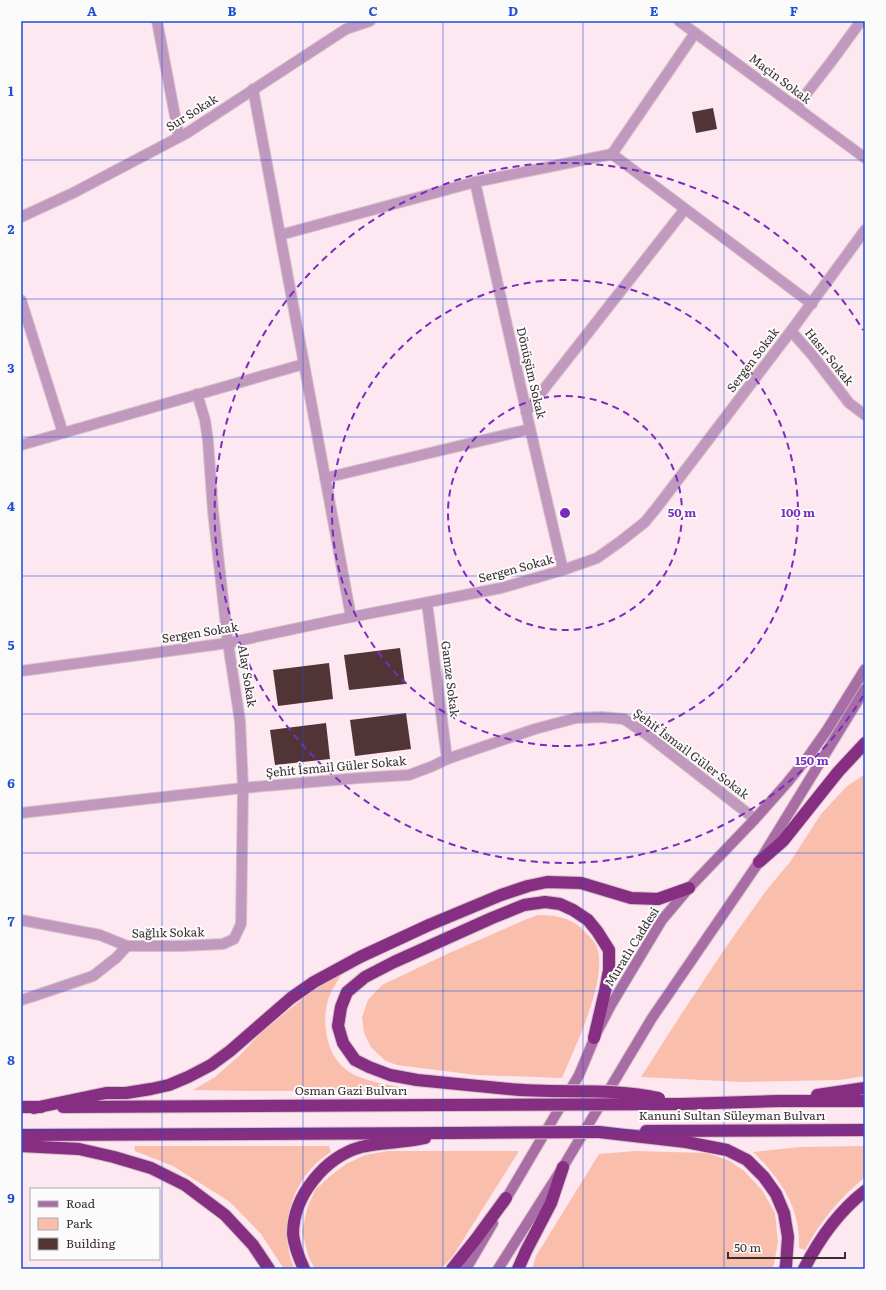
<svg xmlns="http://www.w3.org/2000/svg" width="886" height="1290" font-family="Literata,serif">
<rect width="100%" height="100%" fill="#fde7f0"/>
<g fill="#fabfac">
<path d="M 865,774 L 865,1076 L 840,1080 L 742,1082 L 641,1077 L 682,1013 L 726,947 L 765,892 L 790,862 L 821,814 L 846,787 Z"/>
<path d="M 538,915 C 556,915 573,918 585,932 C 589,936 595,942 597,947 C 608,981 575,1046 562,1078 L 476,1075 L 397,1065 L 386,1061 L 379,1055 L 371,1047 L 364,1033 L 362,1017 L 368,1000 L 382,985 L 447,954 L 527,919 Z"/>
<path d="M 344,971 C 339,978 335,985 331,992 C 321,1013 324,1048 341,1065 C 353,1079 383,1084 401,1087 L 400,1091 L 248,1091 L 193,1090 L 215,1077 L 240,1055 L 261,1033 L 307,995 Z"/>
<path d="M 134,1146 L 329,1146 L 331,1152 C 293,1175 275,1228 295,1269 L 284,1269 L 261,1234 L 230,1202 L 173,1166 L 135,1151 Z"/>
<path d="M 865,1146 L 865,1177 C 840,1198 820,1221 805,1250 L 799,1248 C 801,1208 780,1178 753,1152 L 801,1147 Z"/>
<path d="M 388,1151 L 519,1151 L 453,1256 L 441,1269 L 315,1269 L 309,1258 L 302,1232 L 307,1209 L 315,1190 L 329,1177 L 346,1164 L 365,1155 Z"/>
<path d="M 635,1151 L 707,1153 L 728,1160 L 743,1170 L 762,1190 L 775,1213 L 778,1242 L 773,1269 L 532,1269 L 536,1256 L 599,1154 Z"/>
</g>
<g fill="#513435">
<path d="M 713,108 L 717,129 L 696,133 L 692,112 Z"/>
<path d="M 400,648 L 405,684 L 349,690 L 344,655 Z"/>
<path d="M 329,663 L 333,699 L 278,706 L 273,670 Z"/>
<path d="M 406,713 L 411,749 L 355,756 L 350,720 Z"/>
<path d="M 326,723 L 330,759 L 275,765 L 270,730 Z"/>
</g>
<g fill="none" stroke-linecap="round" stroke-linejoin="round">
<defs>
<g id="street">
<path d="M 157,21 L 179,137"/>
<path d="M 679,21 L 865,158"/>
<path d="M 253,89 L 351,617"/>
<path d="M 796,107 L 831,62 L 861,21"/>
<path d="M 612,154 L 695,33"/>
<path d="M 475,182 L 529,424 L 563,570"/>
<path d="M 21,217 L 73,193 L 187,133 L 346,29 L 370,21"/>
<path d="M 280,235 L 475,182 L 612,154 L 812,304"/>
<path d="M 21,300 L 63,433"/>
<path d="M 791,331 L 813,356 L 849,403 L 865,415"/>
<path d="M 526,412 L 685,209"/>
<path d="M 21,445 L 304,364"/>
<path d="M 325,478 L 530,429"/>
<path d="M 427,603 L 447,759"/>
<path d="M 21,671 L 228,643 L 336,620 L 501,588 L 563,570 L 597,558 L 621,541 L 645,522 L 658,506 L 791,331 L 865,230"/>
<path d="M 21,813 L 243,788 L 359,778 L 409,775 L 433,766 L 447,759 L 535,729 L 576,718 L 601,717 L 624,719 L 646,734 L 755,819"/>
<path d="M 21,920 L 100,935 L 127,946"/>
<path d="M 21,1000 L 31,997 L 93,976 L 116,958 L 127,946 L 181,946 L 223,944 L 234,939 L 241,924 L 243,788 L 240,721 L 228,643 L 213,511 L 208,441 L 205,420 L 197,394"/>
</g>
<g id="secondary">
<path d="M 503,1204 L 579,1075 L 597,1032 L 611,1005 L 662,920 L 689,888 L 755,819 L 787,783 L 808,757 L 827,730 L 865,669"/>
<path d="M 466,1269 L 493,1223"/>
<path d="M 498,1269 L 563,1167 L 652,1018 L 700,948 L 759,862 L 865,689"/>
</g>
<g id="highway">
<path d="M 759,862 L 783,841 L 838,772 L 865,743"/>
<path d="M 509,1089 L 417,1080 L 390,1075 L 369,1067 L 355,1060 L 343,1043 L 338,1026 L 341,1007 L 347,992 L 365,977 L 394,962 L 492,918 L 524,905 L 545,902 L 560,904 L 573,910 L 588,920 L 597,931 L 609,950 L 609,970 L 605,991 L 594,1038"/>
<path d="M 817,1095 L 865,1088"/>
<path d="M 682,1104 L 778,1101 L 865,1101"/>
<path d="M 21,1107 L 41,1107"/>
<path d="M 63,1107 L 444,1105"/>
<path d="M 34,1108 L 106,1093 L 126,1093 L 151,1089 L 169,1085 L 188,1077 L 211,1065 L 230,1051 L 291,998 L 314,982 L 360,957 L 429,925 L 501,895 L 528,886 L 547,882 L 581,883 L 631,898 L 658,899 L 689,888"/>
<path d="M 646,1131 L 865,1130"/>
<path d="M 599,1132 L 686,1142 L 727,1150 L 747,1160 L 764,1177 L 776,1194 L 784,1213 L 788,1237 L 786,1266 L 785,1269"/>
<path d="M 21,1135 L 450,1133"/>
<path d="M 21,1146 L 79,1149 L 114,1157 L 151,1168 L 185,1185 L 225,1215 L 253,1245 L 269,1269"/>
<path d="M 304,1269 C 299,1258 294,1246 293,1234 C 293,1196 325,1157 361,1147 C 382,1142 404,1143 425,1138"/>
<path d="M 452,1269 L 476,1239 L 506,1198"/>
<path d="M 518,1269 L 526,1251 L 551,1203 L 563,1167"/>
<path d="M 804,1269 C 819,1239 838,1212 865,1191"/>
</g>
</defs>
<use href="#street" stroke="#d6c2ca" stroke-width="12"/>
<use href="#secondary" stroke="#d6c2ca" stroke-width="12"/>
<use href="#highway" stroke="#d6c2ca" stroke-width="14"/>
<use href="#street" stroke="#c198be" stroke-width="10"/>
<use href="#secondary" stroke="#a86da5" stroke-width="10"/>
<use href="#highway" stroke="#852e82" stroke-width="12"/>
<defs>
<g id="highway-bridge">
<path d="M 509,1089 C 559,1094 609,1087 659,1098"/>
<path d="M 444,1105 L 682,1104"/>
<path d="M 450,1133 L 599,1132"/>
</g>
</defs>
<use href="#highway-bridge" stroke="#d6c2ca" stroke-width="14" stroke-linecap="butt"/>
<use href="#highway-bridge" stroke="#852e82" stroke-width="12"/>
</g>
<path fill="none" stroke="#1d4ed8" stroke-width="1" stroke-opacity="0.55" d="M 162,21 L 162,1269M 303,21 L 303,1269M 443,21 L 443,1269M 583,21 L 583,1269M 724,21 L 724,1269M 21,160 L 865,160M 21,299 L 865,299M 21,437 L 865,437M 21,576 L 865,576M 21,714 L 865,714M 21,853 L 865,853M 21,991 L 865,991M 21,1130 L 865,1130"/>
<g fill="none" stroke="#7b2cbf" stroke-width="2" stroke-dasharray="7 5">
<circle cx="565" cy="513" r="117"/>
<circle cx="565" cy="513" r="233"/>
<path d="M863 696A350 350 0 1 1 863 330"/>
</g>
<g text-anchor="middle" stroke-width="4" stroke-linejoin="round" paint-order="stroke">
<g font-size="12" fill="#3a2d33" stroke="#fbfbfb">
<text transform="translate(780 79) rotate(37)" y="4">Maçin Sokak</text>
<text transform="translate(192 113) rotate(-32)" y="4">Sur Sokak</text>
<text transform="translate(829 357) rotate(51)" y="4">Hasır Sokak</text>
<text transform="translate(753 360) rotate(-53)" y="4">Sergen Sokak</text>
<text transform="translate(531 373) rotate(77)" y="4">Dönüşüm Sokak</text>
<text transform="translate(516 569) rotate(-15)" y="4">Sergen Sokak</text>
<text transform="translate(200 633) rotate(-9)" y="4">Sergen Sokak</text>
<text transform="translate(247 676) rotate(81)" y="4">Alay Sokak</text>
<text transform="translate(450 679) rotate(83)" y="4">Gamze Sokak</text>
<text transform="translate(691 754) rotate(37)" y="4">Şehit İsmail Güler Sokak</text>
<text transform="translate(336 767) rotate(-5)" y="4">Şehit İsmail Güler Sokak</text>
<text transform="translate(168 933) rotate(-1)" y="4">Sağlık Sokak</text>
<text transform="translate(632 947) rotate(-58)" y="4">Muratlı Caddesi</text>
<text x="351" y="1095">Osman Gazi Bulvarı</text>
<text x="732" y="1120">Kanuni Sultan Süleyman Bulvarı</text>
</g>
</g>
<circle cx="565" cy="513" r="6" fill="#7b2cbf" stroke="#fbfbfb" stroke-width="2"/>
<g font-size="12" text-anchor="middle" font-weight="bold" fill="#7b2cbf" stroke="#fbfbfb" stroke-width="4" stroke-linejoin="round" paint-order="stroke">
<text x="682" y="517">50 m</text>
<text x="798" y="517">100 m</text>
<text x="812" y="765">150 m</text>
</g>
<rect width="886" height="1290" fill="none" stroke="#fbfbfb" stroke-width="44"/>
<rect x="30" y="1188" width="130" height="72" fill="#fbfbfb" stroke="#aea9ab"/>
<rect x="38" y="1201" width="20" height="6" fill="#a86da5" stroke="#aea9ab"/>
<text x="66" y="1208" font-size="12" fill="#3a2d33">Road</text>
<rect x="38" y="1218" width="20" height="12" fill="#fabfac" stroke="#aea9ab"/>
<text x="66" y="1228" font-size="12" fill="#3a2d33">Park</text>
<rect x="38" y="1238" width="20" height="12" fill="#513435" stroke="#aea9ab"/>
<text x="66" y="1248" font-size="12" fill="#3a2d33">Building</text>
<path d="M728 1252v6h117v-6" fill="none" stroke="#3a2d33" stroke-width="2"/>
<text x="734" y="1252" font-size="12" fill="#3a2d33" stroke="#fbfbfb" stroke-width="3" paint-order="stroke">50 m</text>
<rect x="22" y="22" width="842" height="1246" fill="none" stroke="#1d4ed8" stroke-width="1.5"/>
<g font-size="13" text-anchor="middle" font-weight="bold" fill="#1d4ed8">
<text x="92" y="16">A</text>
<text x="232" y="16">B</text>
<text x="373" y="16">C</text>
<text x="513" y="16">D</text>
<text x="654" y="16">E</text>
<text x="794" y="16">F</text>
<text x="11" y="96">1</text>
<text x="11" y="234">2</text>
<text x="11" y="373">3</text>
<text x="11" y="511">4</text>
<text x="11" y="650">5</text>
<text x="11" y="788">6</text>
<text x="11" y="926">7</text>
<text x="11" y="1065">8</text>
<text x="11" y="1203">9</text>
</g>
</svg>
